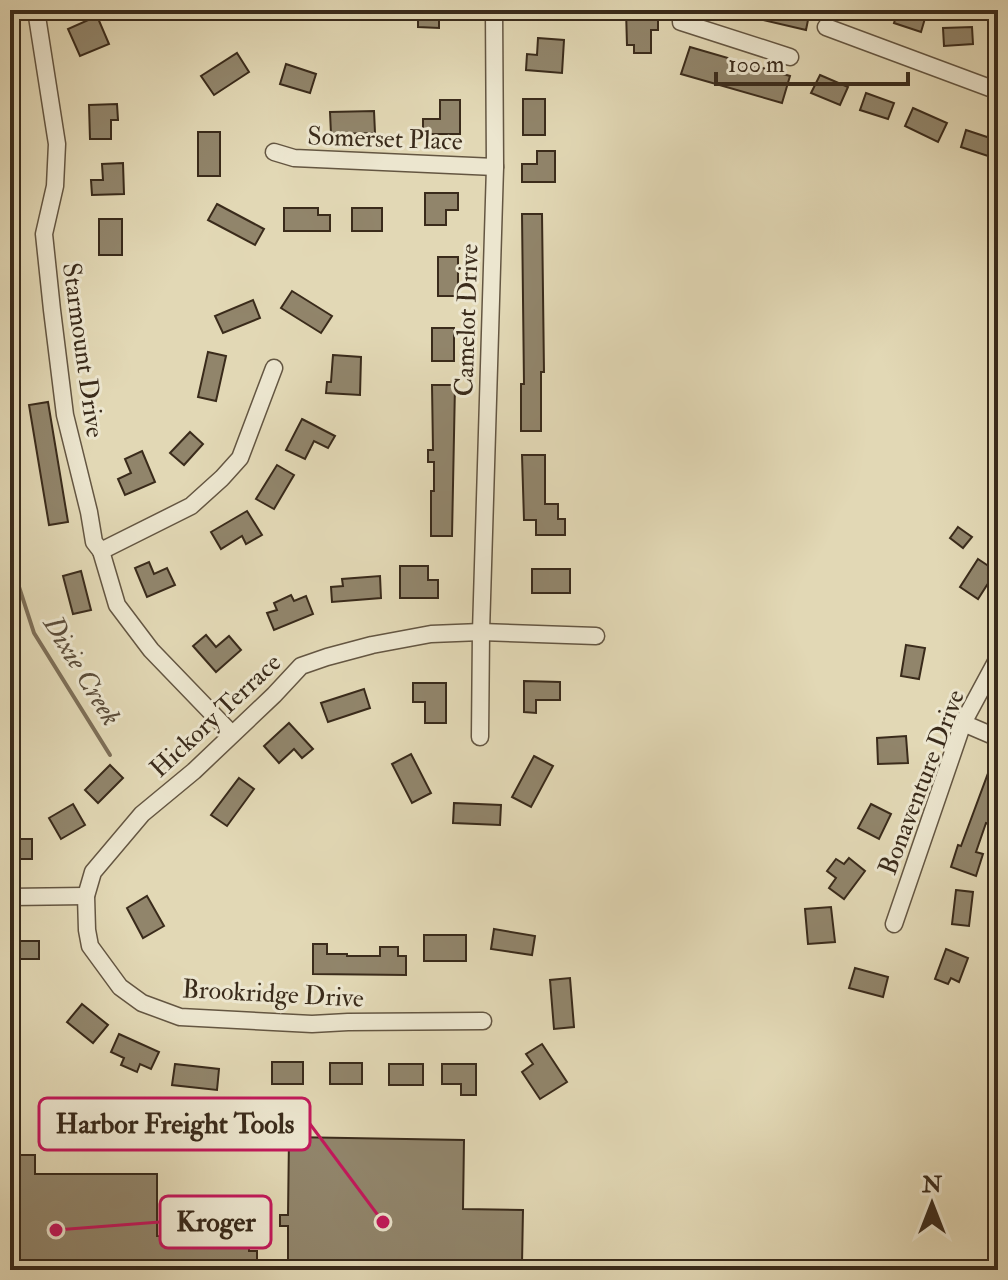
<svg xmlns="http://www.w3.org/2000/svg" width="1008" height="1280" font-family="'IM FELL Double Pica',serif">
<rect width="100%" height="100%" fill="#e2d8b5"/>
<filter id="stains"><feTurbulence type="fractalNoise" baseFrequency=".0025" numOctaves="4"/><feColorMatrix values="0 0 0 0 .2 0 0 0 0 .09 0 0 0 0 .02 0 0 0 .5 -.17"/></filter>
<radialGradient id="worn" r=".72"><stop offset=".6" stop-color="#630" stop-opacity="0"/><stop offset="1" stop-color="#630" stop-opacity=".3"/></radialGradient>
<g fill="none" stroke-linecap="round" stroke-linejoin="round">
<path stroke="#7d6f58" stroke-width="4" d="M 10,559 L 34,633 L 110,755"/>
</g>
<g fill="#91856b" stroke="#3a2b1b" stroke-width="2">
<path d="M 418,10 L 439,10 L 439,28 L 418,27 Z"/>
<path d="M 626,10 L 651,10 L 651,20 L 658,20 L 658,30 L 651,30 L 651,53 L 634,53 L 634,45 L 627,45 Z"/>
<path d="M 737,10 L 810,10 L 806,30 L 737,14 Z"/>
<path d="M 898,10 L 911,10 L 926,15 L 921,32 L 894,23 Z"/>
<path d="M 97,16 L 109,44 L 80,56 L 68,29 Z"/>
<path d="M 972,27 L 973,44 L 944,46 L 943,28 Z"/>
<path d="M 538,38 L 564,40 L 562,73 L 526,70 L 527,54 L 537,55 Z"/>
<path d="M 690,47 L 790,76 L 782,103 L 681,74 Z"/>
<path d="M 237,53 L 249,72 L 214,95 L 201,76 Z"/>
<path d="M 286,64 L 316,74 L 310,93 L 280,84 Z"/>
<path d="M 820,75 L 848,87 L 840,105 L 811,93 Z"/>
<path d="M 866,93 L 894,103 L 888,119 L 860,110 Z"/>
<rect x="523" y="99" width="22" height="36"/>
<path d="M 440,100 L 460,100 L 460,134 L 423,134 L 423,119 L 440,119 Z"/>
<path d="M 117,104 L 118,120 L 111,120 L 111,139 L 90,139 L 89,105 Z"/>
<path d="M 913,108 L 947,123 L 938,142 L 905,126 Z"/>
<path d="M 374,111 L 375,133 L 331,134 L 330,112 Z"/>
<path d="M 966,130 L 996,140 L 991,157 L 961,147 Z"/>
<rect x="198" y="132" width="22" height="44"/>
<path d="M 537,151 L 555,151 L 555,182 L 522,182 L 522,164 L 537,164 Z"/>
<path d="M 123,163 L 124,194 L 92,195 L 91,180 L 103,180 L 102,164 Z"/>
<path d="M 425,193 L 458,193 L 458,210 L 446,210 L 446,225 L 425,225 Z"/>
<path d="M 217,204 L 264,229 L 255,245 L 208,220 Z"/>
<path d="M 284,208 L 318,208 L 318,215 L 330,215 L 330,231 L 284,231 Z"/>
<rect x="352" y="208" width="30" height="23"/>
<path d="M 522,214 L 542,214 L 544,372 L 541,372 L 541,431 L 521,431 L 521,384 L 524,384 Z"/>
<rect x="99" y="219" width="23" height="36"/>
<rect x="438" y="257" width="20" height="39"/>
<path d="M 292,291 L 332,316 L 321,333 L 281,308 Z"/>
<path d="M 253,300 L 260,318 L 223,333 L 215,316 Z"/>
<rect x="432" y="328" width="22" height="33"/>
<path d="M 208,352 L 226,356 L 216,401 L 198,397 Z"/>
<path d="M 333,355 L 361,357 L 360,395 L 326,393 L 327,382 L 331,382 Z"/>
<path d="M 432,385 L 455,385 L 452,536 L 431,536 L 431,491 L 434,491 L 434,462 L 428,462 L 428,450 L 433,450 Z"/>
<path d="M 48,402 L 68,522 L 49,525 L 29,405 Z"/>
<path d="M 302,419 L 335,436 L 328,448 L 314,441 L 305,459 L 286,450 Z"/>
<path d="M 190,432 L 203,444 L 184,465 L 170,453 Z"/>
<path d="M 142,451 L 155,482 L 125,495 L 118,479 L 131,473 L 125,459 Z"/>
<path d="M 522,455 L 545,455 L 545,504 L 558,504 L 558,519 L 565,519 L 565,535 L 536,535 L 536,520 L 524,520 Z"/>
<path d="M 277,465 L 294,475 L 274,509 L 256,499 Z"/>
<path d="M 247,511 L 262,535 L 246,544 L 242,536 L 221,549 L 211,532 Z"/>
<path d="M 958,527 L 972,537 L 963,548 L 950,538 Z"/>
<path d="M 978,559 L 996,571 L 978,599 L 960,587 Z"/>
<path d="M 149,562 L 154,574 L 167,568 L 175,585 L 147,597 L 135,568 Z"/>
<path d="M 400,566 L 428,566 L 428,580 L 438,580 L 438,598 L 400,598 Z"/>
<rect x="532" y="569" width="38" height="24"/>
<path d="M 81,571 L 91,610 L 73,614 L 63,576 Z"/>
<path d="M 380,576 L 381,598 L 332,602 L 331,587 L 343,586 L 342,579 Z"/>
<path d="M 291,595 L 294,601 L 306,596 L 313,614 L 274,630 L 267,613 L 277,610 L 274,603 Z"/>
<path d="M 206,635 L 216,647 L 229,636 L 241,650 L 216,672 L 193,646 Z"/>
<path d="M 906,645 L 925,648 L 919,679 L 901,676 Z"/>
<path d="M 524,681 L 560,682 L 560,700 L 536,700 L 536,713 L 524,712 Z"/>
<path d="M 413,683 L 446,683 L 446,723 L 425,723 L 425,702 L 413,702 Z"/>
<path d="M 364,689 L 370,708 L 328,722 L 321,703 Z"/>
<path d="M 289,723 L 313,749 L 302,758 L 294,749 L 279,763 L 264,746 Z"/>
<path d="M 906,736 L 908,763 L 878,764 L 877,738 Z"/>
<path d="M 997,749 L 998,792 L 991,811 L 996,813 L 992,825 L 986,823 L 976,852 L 983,854 L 976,876 L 951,867 L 958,845 L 961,846 Z"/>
<path d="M 411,754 L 431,793 L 412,803 L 392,764 Z"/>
<path d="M 534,756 L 553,766 L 531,807 L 512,797 Z"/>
<path d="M 110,765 L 123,778 L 98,803 L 85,790 Z"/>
<path d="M 239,778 L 254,789 L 227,826 L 211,815 Z"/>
<path d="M 454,803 L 501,805 L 500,825 L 453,823 Z"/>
<path d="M 73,804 L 85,825 L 61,839 L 49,818 Z"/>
<path d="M 871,804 L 891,814 L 879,839 L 858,828 Z"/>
<rect x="10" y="839" width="22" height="20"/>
<path d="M 849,858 L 865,871 L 844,899 L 829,888 L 836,878 L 827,871 L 836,859 L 844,864 Z"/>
<path d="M 956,890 L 973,892 L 969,926 L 952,924 Z"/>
<path d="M 147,896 L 164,926 L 143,938 L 127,908 Z"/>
<path d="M 831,907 L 835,942 L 808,944 L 805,909 Z"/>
<path d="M 494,929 L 535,936 L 532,955 L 491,949 Z"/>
<rect x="424" y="935" width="42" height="26"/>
<rect x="10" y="941" width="29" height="18"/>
<path d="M 313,944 L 327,944 L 327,954 L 347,954 L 347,956 L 380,956 L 380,947 L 398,947 L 398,956 L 406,956 L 406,975 L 313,974 Z"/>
<path d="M 946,949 L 968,958 L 959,982 L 951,978 L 948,984 L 935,979 Z"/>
<path d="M 855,968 L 888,977 L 883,997 L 849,988 Z"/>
<path d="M 570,978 L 574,1027 L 554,1029 L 550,980 Z"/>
<path d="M 82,1004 L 108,1025 L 93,1043 L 67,1022 Z"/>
<path d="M 119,1034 L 159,1052 L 151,1069 L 140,1064 L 137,1072 L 121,1065 L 124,1058 L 111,1052 Z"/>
<path d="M 542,1044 L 567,1082 L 540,1099 L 522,1072 L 533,1064 L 526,1054 Z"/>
<rect x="272" y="1062" width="31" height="22"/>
<rect x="330" y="1063" width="32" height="21"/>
<path d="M 175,1064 L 219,1069 L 217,1090 L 172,1085 Z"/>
<rect x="389" y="1064" width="34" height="21"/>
<path d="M 442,1064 L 476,1064 L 476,1095 L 461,1095 L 461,1084 L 442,1084 Z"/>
<path d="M 289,1137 L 464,1140 L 463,1209 L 523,1210 L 522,1264 L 288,1261 L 288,1226 L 280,1226 L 280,1215 L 288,1215 Z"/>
<path d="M 10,1155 L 35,1155 L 35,1174 L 157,1174 L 157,1236 L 249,1237 L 249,1251 L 257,1251 L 257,1270 L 10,1270 Z"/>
</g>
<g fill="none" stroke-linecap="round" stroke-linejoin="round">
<defs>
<g id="minor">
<path d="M 36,10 L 57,144 L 55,186 L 44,234 L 52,310 L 65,415 L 89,512 L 94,542 L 101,551 L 191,506 L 222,478 L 240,458 L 274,368"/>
<path d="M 681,10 L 681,22 L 790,57"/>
<path d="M 826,27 L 998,91"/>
<path d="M 274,152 L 294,158 L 495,167"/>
<path d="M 101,551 L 117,605 L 151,650 L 232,734"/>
<path d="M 963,723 L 998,738"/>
<path d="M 480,737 L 481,632 L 495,167 L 494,10"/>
<path d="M 10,897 L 86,896"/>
<path d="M 894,924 L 963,723 L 998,658"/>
<path d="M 483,1021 L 348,1022 L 312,1024 L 180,1017 L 142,1003 L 120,987 L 90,946 L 87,930 L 86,896 L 93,872 L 142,814 L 194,771 L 274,695 L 301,666 L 327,657 L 372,645 L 431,634 L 481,632 L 596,636"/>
</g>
</defs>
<use href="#minor" stroke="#645642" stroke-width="19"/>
<use href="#minor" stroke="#ece6cf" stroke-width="16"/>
</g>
<g text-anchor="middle" stroke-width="6" stroke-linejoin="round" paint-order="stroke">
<g font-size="26" fill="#3a2b1b" stroke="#ece6cf">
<text transform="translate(385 138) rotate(2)" y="9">Somerset Place</text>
<text transform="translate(466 320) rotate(-88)" y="9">Camelot Drive</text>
<text transform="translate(84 350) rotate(82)" y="9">Starmount Drive</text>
<text transform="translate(215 715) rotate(-43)" y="9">Hickory Terrace</text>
<text transform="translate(921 782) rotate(-69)" y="9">Bonaventure Drive</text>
<text transform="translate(273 993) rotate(3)" y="9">Brookridge Drive</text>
</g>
<g font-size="28" font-style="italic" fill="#5b4d3a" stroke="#ece6cf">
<text transform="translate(83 670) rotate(59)" y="10">Dixie Creek</text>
</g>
</g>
<path fill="none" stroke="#c2185b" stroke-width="3" d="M383 1222L310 1124M56 1230L160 1222"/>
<g fill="#c2185b" stroke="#ece6cf" stroke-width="3">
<circle cx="383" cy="1222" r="8"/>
<circle cx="56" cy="1230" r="8"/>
</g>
<g fill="#ece6cf" stroke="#c2185b" stroke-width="3">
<rect x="39" y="1098" width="271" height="52" rx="8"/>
<rect x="160" y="1196" width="111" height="52" rx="8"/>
</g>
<g font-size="28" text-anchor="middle" font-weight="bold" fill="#3a2b1b">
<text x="175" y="1133">Harbor Freight Tools</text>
<text x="216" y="1231">Kroger</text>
</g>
<rect width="1008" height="1280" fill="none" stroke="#e2d8b5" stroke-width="40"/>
<rect x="12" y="12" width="984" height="1256" fill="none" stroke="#3a2b1b" stroke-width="4"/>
<rect x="20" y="20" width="968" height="1240" fill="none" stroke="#3a2b1b" stroke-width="2"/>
<g transform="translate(932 1204)" stroke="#ece6cf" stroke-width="6" paint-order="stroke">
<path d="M0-6L14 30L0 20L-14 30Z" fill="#3a2b1b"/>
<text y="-12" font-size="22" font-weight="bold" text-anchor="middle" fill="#3a2b1b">N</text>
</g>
<path d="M716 72v12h192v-12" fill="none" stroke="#3a2b1b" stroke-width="4"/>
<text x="728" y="72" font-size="24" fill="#3a2b1b" stroke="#ece6cf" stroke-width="6" paint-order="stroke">100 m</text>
<rect width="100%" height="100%" filter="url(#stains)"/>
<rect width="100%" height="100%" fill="url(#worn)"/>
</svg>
